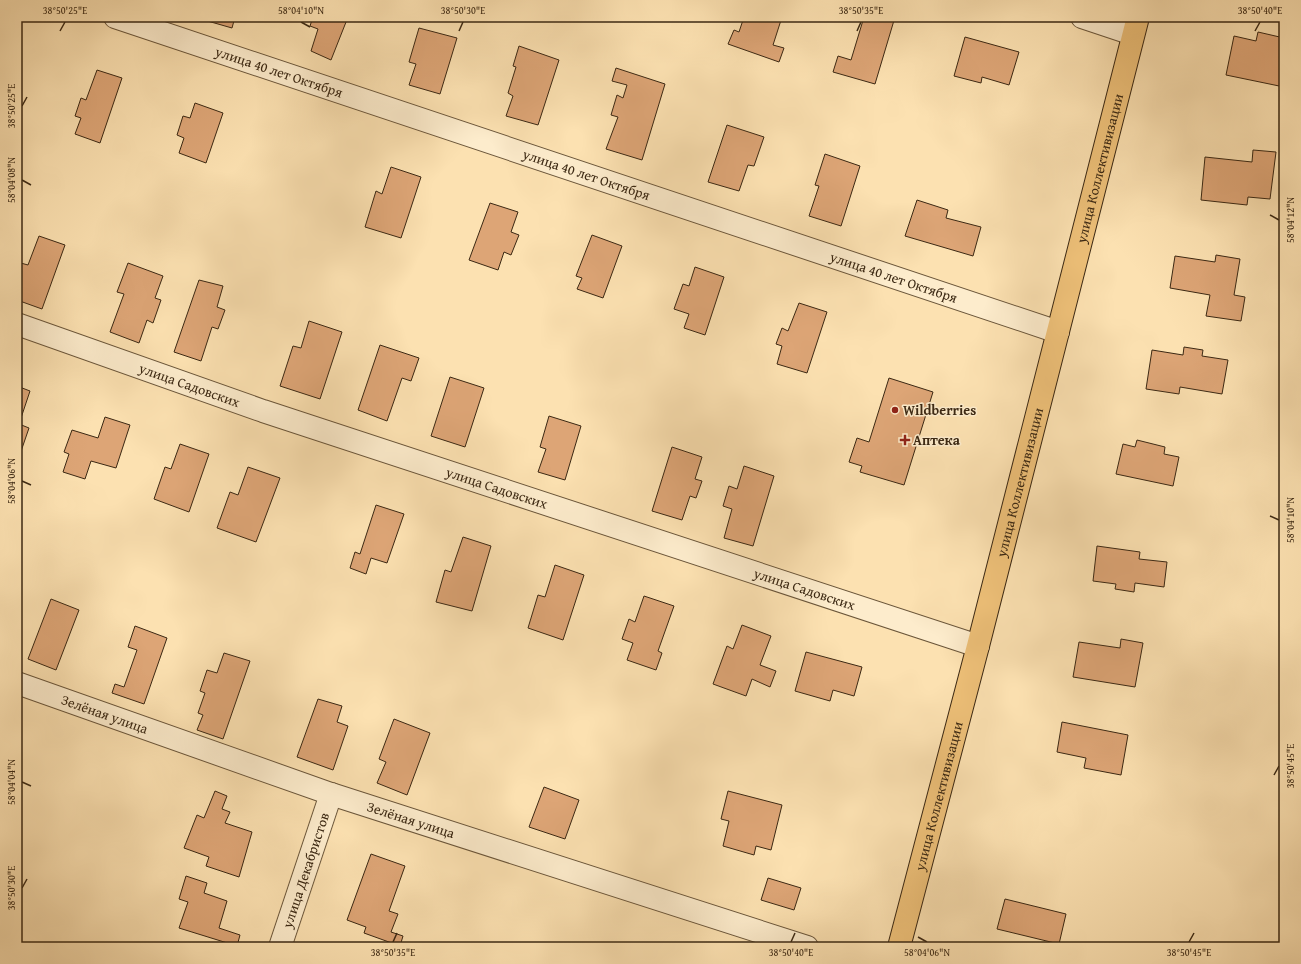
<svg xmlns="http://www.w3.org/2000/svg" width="1301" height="964" font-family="'Gentium Book Plus',serif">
<rect width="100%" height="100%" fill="#fce1b1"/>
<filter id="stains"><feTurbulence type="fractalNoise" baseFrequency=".005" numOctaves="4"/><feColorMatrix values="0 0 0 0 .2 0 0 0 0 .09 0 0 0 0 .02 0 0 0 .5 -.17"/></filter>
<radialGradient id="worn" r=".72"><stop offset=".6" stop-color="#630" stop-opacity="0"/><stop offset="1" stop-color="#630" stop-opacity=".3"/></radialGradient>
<g fill="#dda576" stroke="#3b2813">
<path d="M 205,17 L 235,17 L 232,28 L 204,20 Z"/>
<path d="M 313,17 L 348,17 L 331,60 L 311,51 L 318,29 L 310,26 Z"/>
<path d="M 744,17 L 782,17 L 773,45 L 784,48 L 779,62 L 728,44 L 734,30 L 739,32 Z"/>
<path d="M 864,17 L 895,17 L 875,84 L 833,72 L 838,56 L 851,60 Z"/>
<path d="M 419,28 L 457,38 L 440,94 L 409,85 L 416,64 L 409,62 Z"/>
<path d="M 1258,32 L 1284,38 L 1284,87 L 1226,75 L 1234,36 L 1256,41 Z"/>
<path d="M 965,37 L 1019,52 L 1009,85 L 982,77 L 981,83 L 954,76 Z"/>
<path d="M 519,46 L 559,60 L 538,125 L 506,116 L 513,96 L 508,93 L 516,67 L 513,66 Z"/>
<path d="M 616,68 L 665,84 L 642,160 L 606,149 L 618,117 L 611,115 L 617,95 L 623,98 L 627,85 L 612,81 Z"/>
<path d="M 97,70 L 122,78 L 100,143 L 75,134 L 81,118 L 75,116 L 81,98 L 86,100 Z"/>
<path d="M 195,103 L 223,113 L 206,163 L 179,153 L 184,138 L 177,135 L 183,116 L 190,118 Z"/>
<path d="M 727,125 L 764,137 L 754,166 L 748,165 L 739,191 L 708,182 Z"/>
<path d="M 1253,150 L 1276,152 L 1270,199 L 1248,197 L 1247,205 L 1201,200 L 1205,157 L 1252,162 Z"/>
<path d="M 825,154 L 860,166 L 841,226 L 809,216 L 819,186 L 815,185 Z"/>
<path d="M 391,167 L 421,177 L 401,238 L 365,227 L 376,191 L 382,194 Z"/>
<path d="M 917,200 L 948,210 L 946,218 L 981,227 L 973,256 L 905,236 Z"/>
<path d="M 490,203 L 518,212 L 511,232 L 519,235 L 511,255 L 504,252 L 498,270 L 469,260 Z"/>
<path d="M 592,235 L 622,246 L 603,298 L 577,289 L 582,278 L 576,276 Z"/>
<path d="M 39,236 L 65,245 L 42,309 L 17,300 L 17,262 L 28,265 Z"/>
<path d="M 1216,255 L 1240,259 L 1234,295 L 1245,297 L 1241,321 L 1206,316 L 1210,295 L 1170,288 L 1175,256 L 1215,262 Z"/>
<path d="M 128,263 L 163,276 L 155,298 L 161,300 L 153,323 L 147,320 L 139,343 L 110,332 L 124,294 L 117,292 Z"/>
<path d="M 695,267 L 724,277 L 705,335 L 684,328 L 689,314 L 674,309 L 683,284 L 689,286 Z"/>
<path d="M 199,280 L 223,286 L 217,307 L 225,310 L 218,329 L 212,327 L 201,361 L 174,352 Z"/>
<path d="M 799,303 L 827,312 L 807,373 L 777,364 L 782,346 L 776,344 L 782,328 L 788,331 Z"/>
<path d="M 309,321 L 342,332 L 320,399 L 280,386 L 293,346 L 301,348 Z"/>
<path d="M 380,345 L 419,358 L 411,381 L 402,378 L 387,421 L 358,410 Z"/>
<path d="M 1184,347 L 1203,350 L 1202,356 L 1228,360 L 1222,394 L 1180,387 L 1179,394 L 1146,389 L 1152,350 L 1183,355 Z"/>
<path d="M 450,377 L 484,388 L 465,447 L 431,436 Z"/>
<path d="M 889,378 L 933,392 L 904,485 L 860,472 L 862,466 L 849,462 L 857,438 L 869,442 Z"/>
<path d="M 17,386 L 30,391 L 19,424 L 29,428 L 18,460 Z"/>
<path d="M 549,416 L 581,426 L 565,480 L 538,472 L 546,449 L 540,447 Z"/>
<path d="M 105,417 L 130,425 L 116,468 L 91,461 L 85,479 L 63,472 L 69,454 L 64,452 L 72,430 L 98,438 Z"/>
<path d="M 1137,440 L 1165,447 L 1164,454 L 1179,457 L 1173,486 L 1116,474 L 1123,444 L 1135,447 Z"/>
<path d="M 180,444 L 209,454 L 189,512 L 154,499 L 165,467 L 171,469 Z"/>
<path d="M 672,447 L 702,457 L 695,479 L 702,481 L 696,498 L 690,496 L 682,520 L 652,511 Z"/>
<path d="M 744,466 L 774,476 L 753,546 L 724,538 L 732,509 L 723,506 L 729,486 L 737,489 Z"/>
<path d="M 248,467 L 280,478 L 256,542 L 217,528 L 230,492 L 238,495 Z"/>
<path d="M 376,505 L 404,514 L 387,563 L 371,558 L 366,574 L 350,568 L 355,552 L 360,554 Z"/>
<path d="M 463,537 L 491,546 L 472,611 L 436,602 L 445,570 L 451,572 Z"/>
<path d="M 1097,546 L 1140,552 L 1139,559 L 1167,562 L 1164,587 L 1135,583 L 1134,592 L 1115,589 L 1116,584 L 1093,581 Z"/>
<path d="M 555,565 L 584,575 L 563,640 L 528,628 L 538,595 L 545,597 Z"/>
<path d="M 644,596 L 674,606 L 658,651 L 662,653 L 656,670 L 627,660 L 633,643 L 622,639 L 629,619 L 635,622 Z"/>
<path d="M 51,599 L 79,610 L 56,670 L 28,659 Z"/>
<path d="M 742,625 L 771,636 L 760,665 L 776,671 L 770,687 L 752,679 L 746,696 L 713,684 L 727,646 L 733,649 Z"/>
<path d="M 135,626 L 167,638 L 144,704 L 112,693 L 115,684 L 124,687 L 137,650 L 128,647 Z"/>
<path d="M 1121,639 L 1143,643 L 1135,687 L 1073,677 L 1079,642 L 1120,648 Z"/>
<path d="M 806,652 L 862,667 L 854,696 L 833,690 L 830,701 L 795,691 Z"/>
<path d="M 224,653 L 250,661 L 223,739 L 197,730 L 203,715 L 198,713 L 205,693 L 200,691 L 207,670 L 217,673 Z"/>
<path d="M 318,699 L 342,706 L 337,722 L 348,726 L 333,770 L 297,757 Z"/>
<path d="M 394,719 L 430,733 L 407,795 L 377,783 L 386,762 L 379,759 Z"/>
<path d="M 1062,722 L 1128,735 L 1121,775 L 1084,768 L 1086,758 L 1057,752 Z"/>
<path d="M 544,787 L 579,800 L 565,839 L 529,827 Z"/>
<path d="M 215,791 L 227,796 L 222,809 L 230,812 L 225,823 L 252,832 L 239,877 L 206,866 L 209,857 L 184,848 L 197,815 L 204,818 Z"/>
<path d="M 728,791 L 782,805 L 771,850 L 756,846 L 754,855 L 723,846 L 729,821 L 721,819 Z"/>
<path d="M 371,854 L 405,866 L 389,911 L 398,914 L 391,932 L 403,936 L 400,946 L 364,933 L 366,927 L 347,920 Z"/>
<path d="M 186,876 L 207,883 L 204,893 L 227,901 L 219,928 L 240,935 L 237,946 L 179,928 L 188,902 L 179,899 Z"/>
<path d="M 768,878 L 801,888 L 794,910 L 761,900 Z"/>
<path d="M 1005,899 L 1066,914 L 1059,944 L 997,929 Z"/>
</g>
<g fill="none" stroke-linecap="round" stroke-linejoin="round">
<defs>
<g id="minor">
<path id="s1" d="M 115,17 L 1058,332"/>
<path d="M 1082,17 L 1133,34"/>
<path id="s2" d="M 17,324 L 263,411 L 978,646"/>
<path id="s3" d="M 17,683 L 331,794 L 807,947"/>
<path id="s4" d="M 280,947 L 331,794"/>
</g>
<g id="primary">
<path id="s5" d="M 899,947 L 978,646 L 1138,17"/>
</g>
</defs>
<use href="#minor" stroke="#6b563a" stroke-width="24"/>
<use href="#primary" stroke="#3b2813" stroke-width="24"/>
<use href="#minor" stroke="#fdeccc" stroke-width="22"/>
<use href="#primary" stroke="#eec078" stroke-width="22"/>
</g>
<path fill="none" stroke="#3b2813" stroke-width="1.5" d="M 301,22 L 310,27M 60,31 L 65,22M 459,31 L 463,22M 857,31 L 861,22M 1255,31 L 1260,22M 22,106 L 27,97M 22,180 L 31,185M 1270,215 L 1279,220M 22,481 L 31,485M 1270,516 L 1279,520M 1274,775 L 1279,766M 22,782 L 31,786M 22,888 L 27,879M 918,937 L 927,942M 393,942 L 397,933M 791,942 L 795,933M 1189,942 L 1194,933"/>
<g fill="#8f2418" stroke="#fdeccc" stroke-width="1.5">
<circle cx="895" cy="410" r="4"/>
<path d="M903 434h4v4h4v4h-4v4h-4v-4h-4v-4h4z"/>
</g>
<g text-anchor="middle" stroke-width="3" stroke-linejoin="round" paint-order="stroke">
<g font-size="14" fill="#3b2813" stroke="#fdeccc">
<text dy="5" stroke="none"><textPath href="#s1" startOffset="173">улица 40 лет Октября</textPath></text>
<text dy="5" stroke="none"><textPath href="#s5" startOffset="804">улица Коллективизации</textPath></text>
<text dy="5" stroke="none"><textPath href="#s1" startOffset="497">улица 40 лет Октября</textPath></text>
<text dy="5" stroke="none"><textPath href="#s1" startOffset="821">улица 40 лет Октября</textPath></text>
<text dy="5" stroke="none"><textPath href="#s2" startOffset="183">улица Садовских</textPath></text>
<text dy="5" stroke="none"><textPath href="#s5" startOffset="480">улица Коллективизации</textPath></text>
<text dy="5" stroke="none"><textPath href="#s2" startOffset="507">улица Садовских</textPath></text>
<text dy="5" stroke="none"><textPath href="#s2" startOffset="831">улица Садовских</textPath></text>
<text dy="5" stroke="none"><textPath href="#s3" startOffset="93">Зелёная улица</textPath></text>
<text dy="5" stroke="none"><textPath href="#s5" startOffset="156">улица Коллективизации</textPath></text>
<text dy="5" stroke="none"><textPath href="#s3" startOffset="417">Зелёная улица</textPath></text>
<text dy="5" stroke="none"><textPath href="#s4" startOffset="81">улица Декабристов</textPath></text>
</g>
<g font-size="14" font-weight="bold" fill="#3b2813" stroke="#fdeccc" text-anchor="start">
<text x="903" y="415">Wildberries</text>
<text x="913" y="445">Аптека</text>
</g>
</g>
<rect width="1301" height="964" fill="none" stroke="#fce1b1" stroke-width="44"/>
<rect x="22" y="22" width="1257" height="920" fill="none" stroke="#3b2813" stroke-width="1.5"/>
<g font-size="10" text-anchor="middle" fill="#3b2813">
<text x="65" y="14">38°50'25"E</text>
<text x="301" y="14">58°04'10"N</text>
<text x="463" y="14">38°50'30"E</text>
<text x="861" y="14">38°50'35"E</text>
<text x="1260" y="14">38°50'40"E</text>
<text transform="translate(11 106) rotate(-90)" y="4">38°50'25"E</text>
<text transform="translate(11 180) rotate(-90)" y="4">58°04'08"N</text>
<text transform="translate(1290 220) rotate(-90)" y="4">58°04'12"N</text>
<text transform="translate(11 481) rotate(-90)" y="4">58°04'06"N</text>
<text transform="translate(1290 520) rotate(-90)" y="4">58°04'10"N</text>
<text transform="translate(1290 766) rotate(-90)" y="4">38°50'45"E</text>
<text transform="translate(11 782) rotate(-90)" y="4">58°04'04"N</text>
<text transform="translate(11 888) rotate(-90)" y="4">38°50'30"E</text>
<text x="393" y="956">38°50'35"E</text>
<text x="791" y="956">38°50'40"E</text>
<text x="927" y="956">58°04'06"N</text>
<text x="1189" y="956">38°50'45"E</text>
</g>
<rect width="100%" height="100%" filter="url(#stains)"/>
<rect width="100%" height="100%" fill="url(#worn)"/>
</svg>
